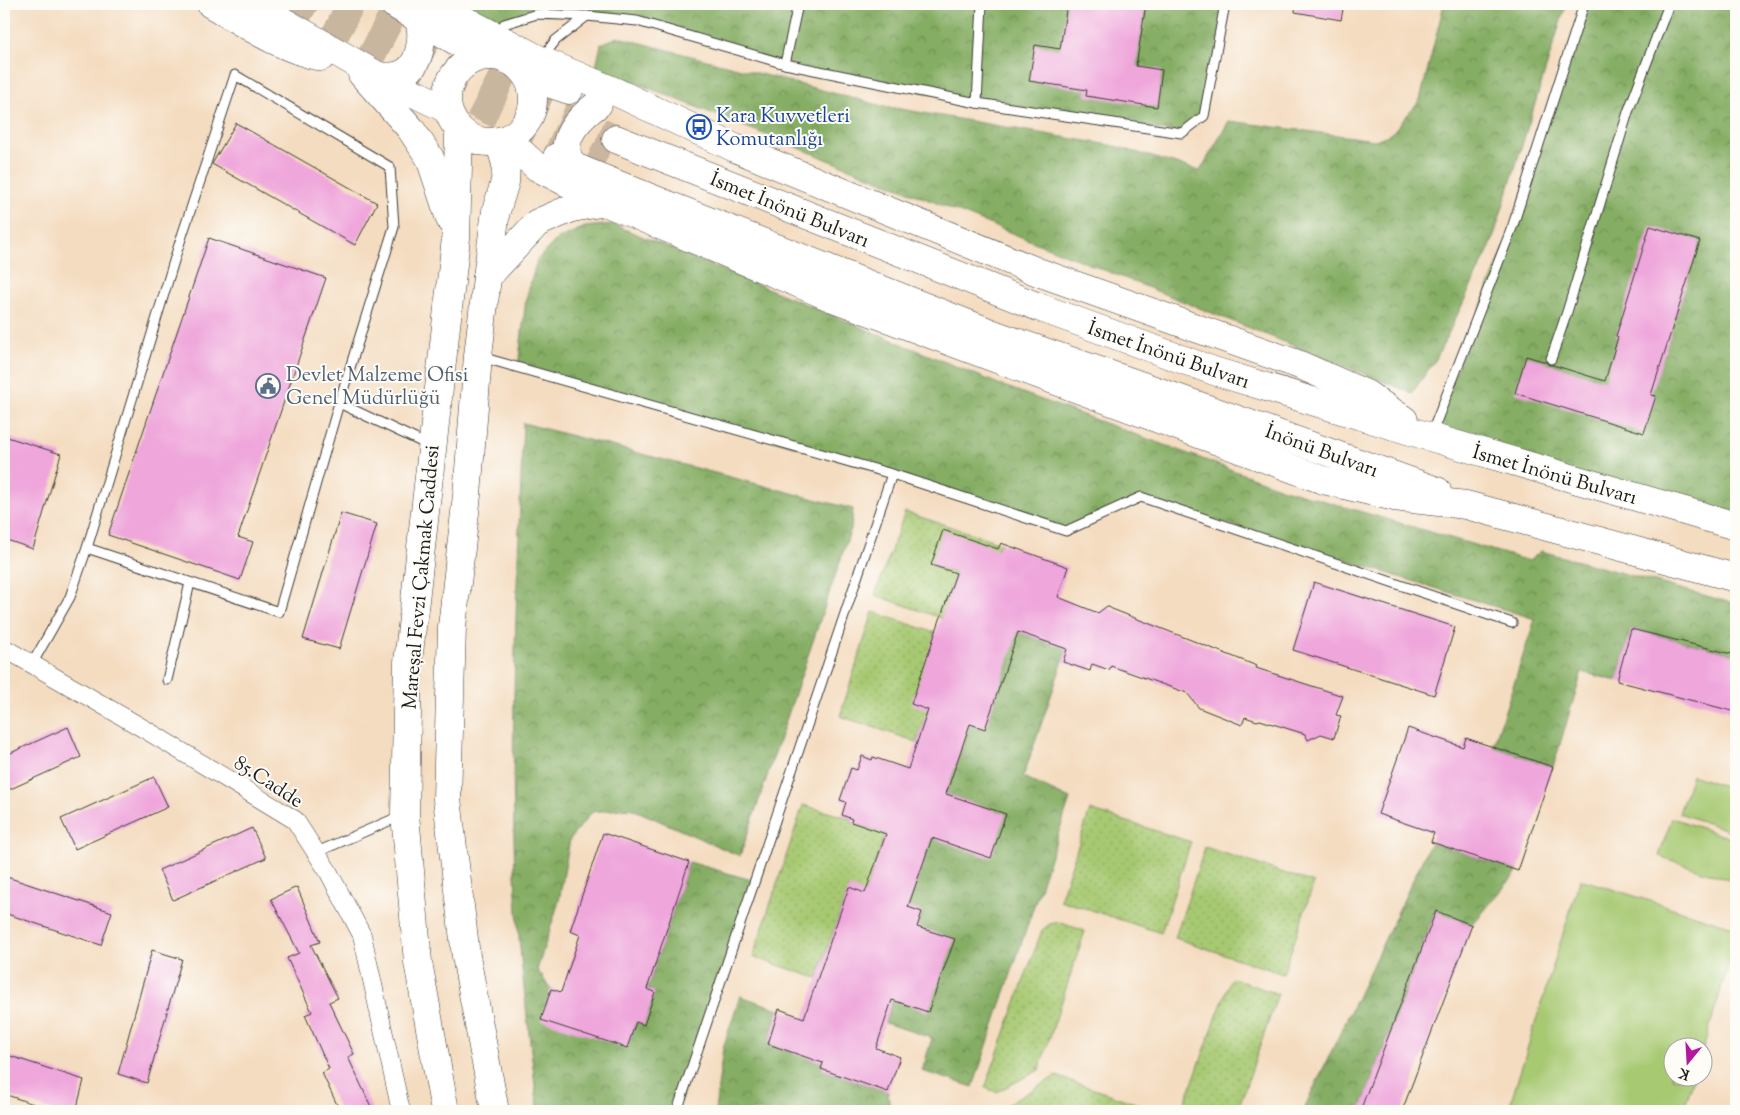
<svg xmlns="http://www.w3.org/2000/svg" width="1740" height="1115" font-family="'Sorts Mill Goudy',serif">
<defs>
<pattern id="grass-dots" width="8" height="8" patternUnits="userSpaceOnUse" patternTransform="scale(1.25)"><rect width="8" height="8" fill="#a7c972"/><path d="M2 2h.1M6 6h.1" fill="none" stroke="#8fac62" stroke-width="1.8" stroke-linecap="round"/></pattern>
<pattern id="forest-crowns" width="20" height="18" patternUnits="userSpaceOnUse" patternTransform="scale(1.25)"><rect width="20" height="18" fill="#85ad64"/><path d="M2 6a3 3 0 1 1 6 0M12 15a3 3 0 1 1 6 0" fill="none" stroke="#6c8c52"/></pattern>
</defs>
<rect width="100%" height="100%" fill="#fdfcf7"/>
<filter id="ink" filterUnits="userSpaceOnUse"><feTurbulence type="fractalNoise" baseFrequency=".02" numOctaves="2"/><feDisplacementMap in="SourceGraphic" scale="10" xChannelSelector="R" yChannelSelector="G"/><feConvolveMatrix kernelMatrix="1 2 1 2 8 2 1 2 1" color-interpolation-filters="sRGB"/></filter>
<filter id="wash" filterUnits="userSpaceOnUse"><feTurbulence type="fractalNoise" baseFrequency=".0096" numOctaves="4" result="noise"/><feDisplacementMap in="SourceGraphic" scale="20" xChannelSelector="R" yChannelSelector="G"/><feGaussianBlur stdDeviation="1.12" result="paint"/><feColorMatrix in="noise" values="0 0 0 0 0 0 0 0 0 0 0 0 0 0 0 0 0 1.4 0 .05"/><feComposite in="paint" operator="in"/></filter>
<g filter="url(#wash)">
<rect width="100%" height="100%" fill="#f4dcc0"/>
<g fill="url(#grass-dots)" stroke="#627247">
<path d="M 905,512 L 1001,543 L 998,549 L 931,565 L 956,573 L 941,618 L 875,595 Z"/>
<path d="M 873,612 L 936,633 L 928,710 L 917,742 L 840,716 Z"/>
<path d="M 803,805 L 852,819 L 851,822 L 876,831 L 889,823 L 865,893 L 849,888 L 817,978 L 753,957 Z"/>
<path d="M 1090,810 L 1191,842 L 1161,933 L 1060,900 Z"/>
<path d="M 1205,847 L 1314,883 L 1283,974 L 1175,938 Z"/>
<path d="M 1058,922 L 1085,931 L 1039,1070 L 997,1092 L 985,1088 L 1042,930 L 1050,924 Z"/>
<path d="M 1231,978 L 1278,994 L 1243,1095 L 1237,1111 L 1182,1111 Z"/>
<path d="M 1056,1076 L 1158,1111 L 999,1111 L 1000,1109 Z"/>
</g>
<g fill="url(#forest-crowns)" stroke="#506440">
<path d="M 434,4 L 1225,4 L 1204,116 L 1182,133 L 977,103 L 785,64 L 637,21 L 537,14 L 504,24 Z"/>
<path d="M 1444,4 L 1566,4 L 1491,245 L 1436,359 L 1412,393 L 596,67 L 601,44 L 618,37 L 883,106 L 1115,146 L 1200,171 L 1229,121 L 1375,140 L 1391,134 L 1420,100 Z"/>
<path d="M 1583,4 L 1736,4 L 1736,526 L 1430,437 L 1513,225 Z"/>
<path d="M 612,224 L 1001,385 L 1284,489 L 1529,561 L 1541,551 L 1736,604 L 1736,655 L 1631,629 L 1617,681 L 1582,672 L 1553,767 L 1493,747 L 1535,619 L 1141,497 L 1066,531 L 892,474 L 518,367 L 526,299 L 537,260 L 557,239 L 585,227 Z"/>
<path d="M 523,423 L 853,509 L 851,529 L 740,856 L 630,808 L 592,812 L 570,839 L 559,901 L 537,970 L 551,989 L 627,1048 L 636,1022 L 644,1024 L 655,992 L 647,989 L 689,862 L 755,881 L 677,1111 L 538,1111 C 528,1021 515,930 514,840 C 511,701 518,562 523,423 Z"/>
<path d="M 1018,632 L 1067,649 L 1023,777 L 1070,799 L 973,1087 L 922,1071 L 932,1038 L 885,1023 L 922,913 L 908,907 L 932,838 L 1005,814 L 946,794 L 970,724 Z"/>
<path d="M 1431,842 L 1518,871 L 1472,925 L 1435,912 L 1360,1111 L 1303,1111 Z"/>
<path d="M 740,996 L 779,1009 L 768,1044 L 823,1063 L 821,1069 L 888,1092 L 890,1111 L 715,1111 L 723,1048 Z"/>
</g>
<g fill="#a7c972" stroke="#627247">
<path d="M 1692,775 L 1736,790 L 1736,833 L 1679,813 Z"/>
<path d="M 1672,818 L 1736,840 L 1736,870 L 1732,881 L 1659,856 Z"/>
<path d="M 1580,879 L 1736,928 L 1736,940 L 1703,1049 L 1702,1048 L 1672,1048 L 1672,1078 L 1694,1078 L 1683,1111 L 1508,1111 Z"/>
</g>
<g id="blocks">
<g fill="#efa6db">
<path d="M 1067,4 L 1146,4 L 1136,66 L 1162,70 L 1157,107 L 1086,96 L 1087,90 L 1029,81 L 1035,45 L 1060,49 Z"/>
<path d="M 1296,4 L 1344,4 L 1341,20 L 1295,12 Z"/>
<path d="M 236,123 L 377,203 L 355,245 L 212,164 Z"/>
<path d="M 1650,226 L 1700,241 L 1651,395 L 1656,396 L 1644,433 L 1515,393 L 1526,356 L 1546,362 L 1549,365 L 1553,365 L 1605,381 L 1618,337 L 1616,336 Z"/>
<path d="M 209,238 L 326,278 L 238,537 L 253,542 L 240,580 L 108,535 Z"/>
<path d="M 4,436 L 61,454 L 33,549 L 4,539 Z"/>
<path d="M 341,513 L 377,524 L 339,649 L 303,639 Z"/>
<path d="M 943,530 L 998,549 L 1001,543 L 1068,567 L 1058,597 L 1098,613 L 1107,606 L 1112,609 L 1257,666 L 1256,668 L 1343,696 L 1336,715 L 1341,716 L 1334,738 L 1321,734 L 1308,740 L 1305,734 L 1260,720 L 1257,721 L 1245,717 L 1242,725 L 1199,708 L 1187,693 L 1111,666 L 1109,670 L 1092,664 L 1090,671 L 1063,662 L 1067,649 L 1018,632 L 985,729 L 970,724 L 946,794 L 1006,814 L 991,858 L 932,838 L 908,907 L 922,912 L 917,927 L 955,939 L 928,1012 L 892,1000 L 876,1048 L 900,1057 L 888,1092 L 821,1069 L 823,1063 L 768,1044 L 779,1009 L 804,1018 L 849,887 L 865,893 L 886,834 L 851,822 L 852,819 L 842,815 L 846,802 L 840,800 L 851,768 L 857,770 L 862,756 L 872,760 L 873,757 L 908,769 L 928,710 L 911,704 L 956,573 L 931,565 Z"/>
<path d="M 1314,582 L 1455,627 L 1434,695 L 1293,650 Z"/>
<path d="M 1631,629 L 1736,655 L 1736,712 L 1617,681 Z"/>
<path d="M 68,727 L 81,757 L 4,792 L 4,756 Z"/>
<path d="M 1408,728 L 1463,747 L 1466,738 L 1553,767 L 1518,871 L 1431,842 L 1434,833 L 1378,814 Z"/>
<path d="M 154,777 L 168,807 L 75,849 L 61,819 Z"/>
<path d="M 252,828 L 266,858 L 173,900 L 159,870 Z"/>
<path d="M 603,833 L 689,862 L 647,989 L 655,992 L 644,1025 L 636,1022 L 627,1048 L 541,1020 L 551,989 L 561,992 L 580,935 L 570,931 Z"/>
<path d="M 4,876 L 112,912 L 101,945 L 4,913 Z"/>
<path d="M 297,887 L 320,942 L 311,945 L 338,998 L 329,1002 L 354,1054 L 348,1057 L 373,1111 L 340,1111 L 322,1073 L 329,1069 L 305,1015 L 312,1012 L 287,958 L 299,953 L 271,899 Z"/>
<path d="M 1436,911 L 1472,925 L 1402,1111 L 1360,1111 Z"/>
<path d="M 152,950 L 182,959 L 147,1083 L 118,1074 Z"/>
<path d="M 4,1054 L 84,1080 L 76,1111 L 54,1111 L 4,1094 Z"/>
</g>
</g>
</g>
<g filter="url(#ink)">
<use href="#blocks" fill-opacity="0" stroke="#3c3935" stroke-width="1"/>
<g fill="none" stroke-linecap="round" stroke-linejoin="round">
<g stroke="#c9b69f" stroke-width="28" stroke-dasharray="28 14" stroke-linecap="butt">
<path d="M 288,4 L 350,39 L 484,108 L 605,163"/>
<path d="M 335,4 L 495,86 L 616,139"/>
</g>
<defs>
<g id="lane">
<path d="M 786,4 L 797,6"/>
<path d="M 497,33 L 504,24 L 537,14 L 587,16 L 637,21 L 785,64 L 798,4"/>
<path d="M 542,58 L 556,40 L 587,16"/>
<path d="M 785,64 L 977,103 L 982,4"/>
<path d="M 977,103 L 1182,133 L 1204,116 L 1225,4"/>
<path d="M 481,357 L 892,474 L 1066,531 L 1141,497 L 1512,623"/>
<path d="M 1551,359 L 1567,312 L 1628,112 L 1669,4"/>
<path d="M 339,403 L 430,446"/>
<path d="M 1431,435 L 1513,225 L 1584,4"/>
<path d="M 32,664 L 70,597 L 87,548 L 177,251 L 235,75 L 390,167 L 394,227 L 339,403 L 279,612 L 87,548"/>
<path d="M 167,680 L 190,583"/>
<path d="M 317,852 L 403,815"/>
<path d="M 677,1111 L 892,474"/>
</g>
<path id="street" d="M 4,648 L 146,730 L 295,820 L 328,871 L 362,935 L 401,1111"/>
<g id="primary">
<path d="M 211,4 C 245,24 282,49 321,57"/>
<path d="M 253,4 L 378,76 L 447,109"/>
<path d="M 394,4 L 481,56"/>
<path d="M 434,4 L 540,60 L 616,92 L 735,148 L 1038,272 L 1300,365 L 1366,394 L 1404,420"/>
<circle cx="490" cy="99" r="43"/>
<path d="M 362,74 L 410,128 L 430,158 L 450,219"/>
<path d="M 378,76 C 402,79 416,71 420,47 C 422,35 422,27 417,17"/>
<path d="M 527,76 L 569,90"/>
<path d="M 506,139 L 537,167 L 605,202 L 833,298 L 1323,480 L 1394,497 L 1466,505 L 1736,578"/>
<path d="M 616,139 L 1041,308 L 1214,371 L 1430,437 L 1736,526"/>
<path d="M 557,157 L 572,166 L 648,197 L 996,335 L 1177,398 L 1437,491"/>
<path d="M 572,166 C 571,162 568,158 567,154 C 563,133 583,115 598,104"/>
<path d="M 487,277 L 537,223 L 572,208 L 605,202"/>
<path d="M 445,1111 L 418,962 L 405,814 L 408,662 L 456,238 L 459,131"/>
<path d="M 495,1111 L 466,956 L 447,799 L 452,627 L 467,495 L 478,356 L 487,277 L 496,211 L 505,182 L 506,164 L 499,141"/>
</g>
</defs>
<use href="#lane" stroke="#3c3935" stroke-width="11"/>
<use href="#street" stroke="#3c3935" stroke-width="19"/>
<use href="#primary" stroke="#3c3935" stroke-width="29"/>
<use href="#lane" stroke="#fff" stroke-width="9"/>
<use href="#street" stroke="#fff" stroke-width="18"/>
<use href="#primary" stroke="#fff" stroke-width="28"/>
</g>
</g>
<defs>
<symbol id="bus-ring" viewBox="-11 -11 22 22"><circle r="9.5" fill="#fdfcf7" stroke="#1a4fb4" stroke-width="1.5"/><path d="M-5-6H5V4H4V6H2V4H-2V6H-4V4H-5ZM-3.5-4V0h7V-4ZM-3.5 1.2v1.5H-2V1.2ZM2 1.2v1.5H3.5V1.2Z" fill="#1a4fb4"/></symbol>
<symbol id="civic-ring" viewBox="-11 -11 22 22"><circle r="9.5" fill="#fdfcf7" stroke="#5c6f8a" stroke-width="1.5"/><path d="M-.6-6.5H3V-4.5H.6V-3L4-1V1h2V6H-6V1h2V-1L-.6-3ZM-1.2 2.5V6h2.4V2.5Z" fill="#5c6f8a"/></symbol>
</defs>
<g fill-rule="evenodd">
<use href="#bus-ring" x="685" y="113" width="28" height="28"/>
<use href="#civic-ring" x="254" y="372" width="28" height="28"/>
</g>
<g text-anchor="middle" stroke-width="4" stroke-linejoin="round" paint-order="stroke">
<g font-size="20" fill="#164399" stroke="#fdfcf7" text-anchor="start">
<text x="716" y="122">Kara Kuvvetleri<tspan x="716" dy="23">Komutanlığı</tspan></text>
</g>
<g font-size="20" fill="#1c1c1c" stroke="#fdfcf7">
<text transform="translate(790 209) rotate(22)" y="7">İsmet İnönü Bulvarı</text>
<text transform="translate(1169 354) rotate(19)" y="7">İsmet İnönü Bulvarı</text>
<text transform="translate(1322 450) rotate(20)" y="7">İnönü Bulvarı</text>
<text transform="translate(1555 474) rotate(16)" y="7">İsmet İnönü Bulvarı</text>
<text transform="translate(420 577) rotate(-85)" y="7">Mareşal Fevzi Çakmak Caddesi</text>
<text transform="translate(269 781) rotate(33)" y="7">85.Cadde</text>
</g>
<g font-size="20" fill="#4e5e75" stroke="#fdfcf7" text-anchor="start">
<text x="286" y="381">Devlet Malzeme Ofisi<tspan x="286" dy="23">Genel Müdürlüğü</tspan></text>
</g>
</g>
<rect width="1740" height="1115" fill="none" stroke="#fdfcf7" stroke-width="20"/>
<g transform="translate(1688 1062) rotate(198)"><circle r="24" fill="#fdfcf7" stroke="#a3a29f"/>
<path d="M0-4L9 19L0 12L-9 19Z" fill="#b5179e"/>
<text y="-8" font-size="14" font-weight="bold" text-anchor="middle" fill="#1c1c1c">K</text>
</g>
</svg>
